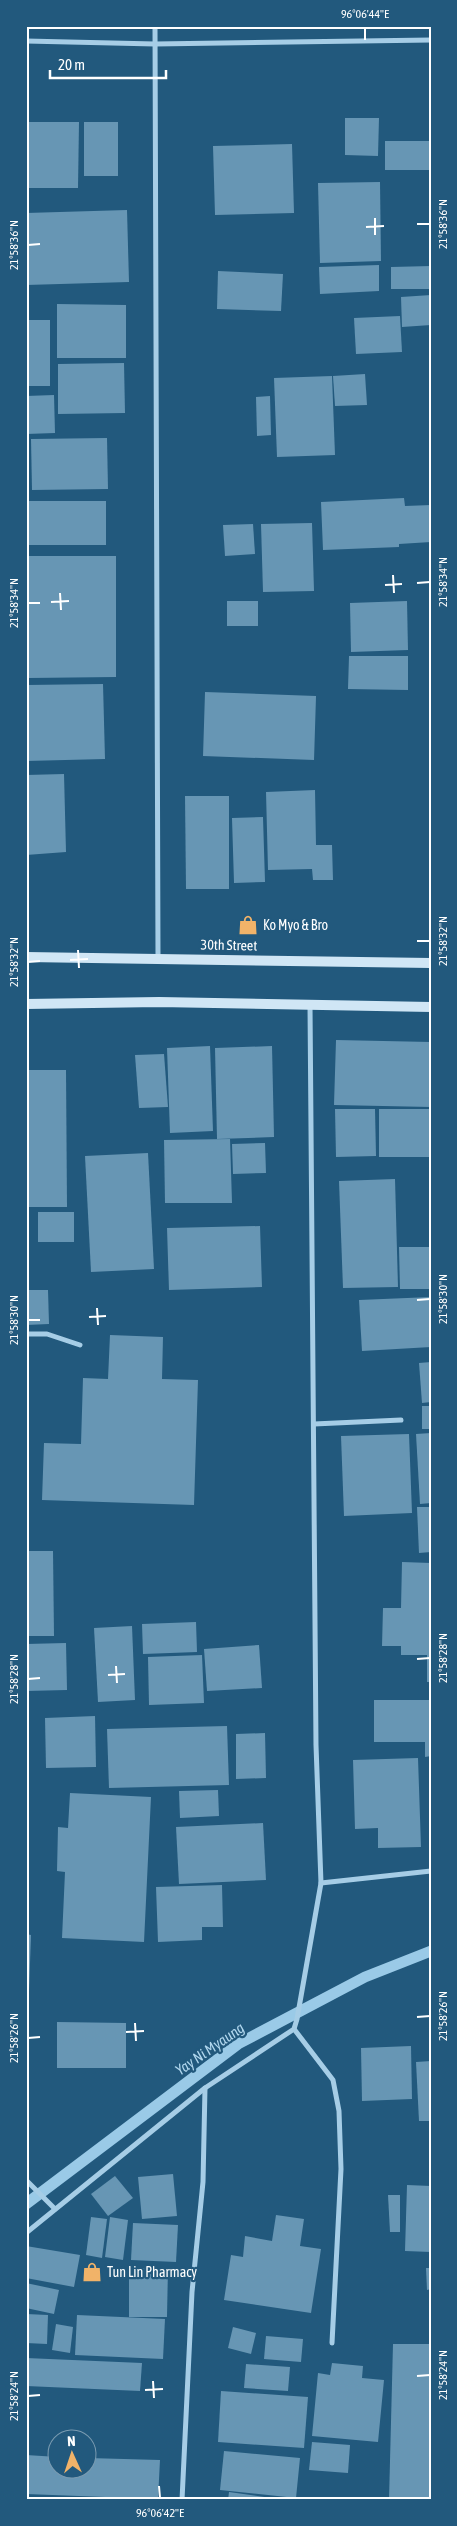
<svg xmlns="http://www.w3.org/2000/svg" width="457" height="2526" font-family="'Asap Condensed',sans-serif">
<rect width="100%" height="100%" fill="#22597d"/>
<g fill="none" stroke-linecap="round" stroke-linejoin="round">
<path stroke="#9acae7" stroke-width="11" d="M 26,2204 L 238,2044 L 365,1977 L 431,1951"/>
</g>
<g fill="#6796b4">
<path d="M 345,118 L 379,118 L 378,156 L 345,155 Z"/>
<path d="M 26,122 L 79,122 L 78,188 L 26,188 Z"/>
<rect x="84" y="122" width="34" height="54"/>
<rect x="385" y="141" width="46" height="29"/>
<path d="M 292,144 L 294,213 L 215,215 L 213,146 Z"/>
<path d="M 380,182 L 381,261 L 320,263 L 318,183 Z"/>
<path d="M 127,210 L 129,282 L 26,285 L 26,213 Z"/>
<path d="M 379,265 L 379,291 L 320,294 L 319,267 Z"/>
<path d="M 431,266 L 431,289 L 391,289 L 391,267 Z"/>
<path d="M 218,271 L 283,274 L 281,311 L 217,309 Z"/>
<path d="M 431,295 L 431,325 L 402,327 L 401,297 Z"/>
<path d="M 57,304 L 126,305 L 126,358 L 57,358 Z"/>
<path d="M 400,316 L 402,352 L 356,354 L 354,318 Z"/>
<rect x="26" y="320" width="24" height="66"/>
<path d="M 124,363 L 125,413 L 58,414 L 58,364 Z"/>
<path d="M 365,374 L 367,405 L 335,406 L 333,376 Z"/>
<path d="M 332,376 L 335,455 L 277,457 L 274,378 Z"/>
<path d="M 54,395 L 55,433 L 26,434 L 26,396 Z"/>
<path d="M 270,396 L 271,435 L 257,436 L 256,397 Z"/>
<path d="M 107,438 L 108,489 L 32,490 L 31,439 Z"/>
<path d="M 404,498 L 405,506 L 431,505 L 431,542 L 399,544 L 399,547 L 323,550 L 321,502 Z"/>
<rect x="27" y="501" width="79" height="44"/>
<path d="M 312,523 L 314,591 L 263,592 L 261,524 Z"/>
<path d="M 253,524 L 255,554 L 225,556 L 223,525 Z"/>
<path d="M 29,556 L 116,556 L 116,677 L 29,678 Z"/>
<rect x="227" y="601" width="31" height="25"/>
<path d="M 407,601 L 408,650 L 351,652 L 350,603 Z"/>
<path d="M 349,656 L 408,656 L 408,690 L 348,689 Z"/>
<path d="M 103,684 L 105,759 L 26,761 L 26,685 Z"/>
<path d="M 205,692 L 316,696 L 314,760 L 203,756 Z"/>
<path d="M 64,774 L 66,852 L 26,855 L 26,775 Z"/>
<path d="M 315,790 L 316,845 L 332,845 L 333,880 L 313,880 L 312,869 L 268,870 L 266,792 Z"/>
<path d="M 185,796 L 229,796 L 229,889 L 186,889 Z"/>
<path d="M 263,817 L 265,882 L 234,883 L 232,818 Z"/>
<path d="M 336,1040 L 431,1042 L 431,1107 L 334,1105 Z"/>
<path d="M 210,1046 L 213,1131 L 170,1133 L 167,1048 Z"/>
<path d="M 272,1046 L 274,1137 L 217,1139 L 215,1048 Z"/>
<path d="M 164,1054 L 168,1107 L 139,1108 L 135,1055 Z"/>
<path d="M 26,1070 L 66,1070 L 67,1207 L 26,1207 Z"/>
<path d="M 335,1109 L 375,1109 L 376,1156 L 336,1157 Z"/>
<path d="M 379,1109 L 430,1109 L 431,1157 L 379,1157 Z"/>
<path d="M 230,1139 L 232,1203 L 165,1203 L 164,1140 Z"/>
<path d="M 265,1143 L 266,1173 L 233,1174 L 232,1144 Z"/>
<path d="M 148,1153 L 154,1269 L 91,1272 L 85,1156 Z"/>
<path d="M 395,1179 L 398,1287 L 343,1288 L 339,1181 Z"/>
<rect x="38" y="1212" width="36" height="30"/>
<path d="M 260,1226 L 262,1287 L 169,1290 L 167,1228 Z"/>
<path d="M 399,1247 L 431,1247 L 431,1289 L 400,1289 Z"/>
<path d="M 26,1290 L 48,1290 L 49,1324 L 26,1325 Z"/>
<path d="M 431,1297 L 431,1347 L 362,1351 L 359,1300 Z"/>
<path d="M 110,1335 L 163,1337 L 162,1379 L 198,1380 L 194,1505 L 42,1500 L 44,1443 L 81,1444 L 83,1378 L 108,1379 Z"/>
<path d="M 431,1362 L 431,1402 L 422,1403 L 419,1363 Z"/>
<rect x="422" y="1406" width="9" height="23"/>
<path d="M 431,1433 L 431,1503 L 420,1504 L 416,1434 Z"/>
<path d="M 409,1434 L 412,1513 L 344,1516 L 341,1436 Z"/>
<path d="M 417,1507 L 431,1507 L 431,1552 L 419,1553 Z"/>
<path d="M 26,1551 L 53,1551 L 54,1636 L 26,1636 Z"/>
<path d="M 402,1562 L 431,1563 L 431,1682 L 427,1682 L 427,1655 L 401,1655 L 401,1646 L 382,1646 L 383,1608 L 401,1608 Z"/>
<path d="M 196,1622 L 197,1652 L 143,1654 L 142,1624 Z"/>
<path d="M 132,1626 L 135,1700 L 98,1702 L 94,1628 Z"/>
<path d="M 66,1643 L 67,1690 L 26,1691 L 26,1644 Z"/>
<path d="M 259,1645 L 262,1688 L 207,1691 L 204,1649 Z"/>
<path d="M 202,1655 L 204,1703 L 149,1705 L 148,1657 Z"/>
<path d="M 374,1700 L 431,1700 L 431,1756 L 425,1757 L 425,1742 L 374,1742 Z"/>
<path d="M 95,1716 L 96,1767 L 46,1768 L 45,1718 Z"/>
<path d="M 227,1726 L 229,1785 L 109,1788 L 107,1729 Z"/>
<path d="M 265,1733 L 266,1778 L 236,1779 L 236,1734 Z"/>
<path d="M 418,1758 L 421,1847 L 378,1848 L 378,1828 L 355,1829 L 353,1760 Z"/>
<path d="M 218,1790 L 219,1816 L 180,1818 L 179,1791 Z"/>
<path d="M 70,1793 L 151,1797 L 144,1942 L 62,1938 L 65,1872 L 57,1871 L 58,1827 L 68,1828 Z"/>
<path d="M 263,1823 L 266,1880 L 179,1884 L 176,1827 Z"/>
<path d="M 222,1885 L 223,1927 L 202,1927 L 202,1940 L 158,1942 L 156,1887 Z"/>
<path d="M 26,1934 L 31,1935 L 28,2019 L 26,2019 Z"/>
<path d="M 57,2022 L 126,2023 L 126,2068 L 57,2068 Z"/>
<path d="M 411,2046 L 412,2099 L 362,2101 L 361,2048 Z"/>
<path d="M 431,2061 L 431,2121 L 419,2121 L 416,2062 Z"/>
<path d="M 173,2174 L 177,2216 L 142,2219 L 138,2177 Z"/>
<path d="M 115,2176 L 133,2198 L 108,2216 L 91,2194 Z"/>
<path d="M 407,2185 L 431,2186 L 431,2252 L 405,2251 Z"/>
<path d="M 388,2195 L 400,2195 L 400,2232 L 390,2232 Z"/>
<path d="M 276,2215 L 304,2219 L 300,2246 L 321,2249 L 311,2313 L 224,2300 L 231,2255 L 243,2257 L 245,2236 L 272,2241 Z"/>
<path d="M 91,2217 L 107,2219 L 102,2258 L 86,2255 Z"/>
<path d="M 110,2217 L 128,2220 L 123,2260 L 105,2257 Z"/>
<path d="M 133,2223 L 178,2225 L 176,2262 L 131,2260 Z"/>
<path d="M 26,2246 L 80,2255 L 74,2287 L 26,2278 Z"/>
<path d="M 129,2268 L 168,2268 L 167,2317 L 129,2317 Z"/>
<path d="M 426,2268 L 431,2268 L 431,2289 L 427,2290 Z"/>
<path d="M 26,2283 L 59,2290 L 54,2314 L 26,2308 Z"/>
<path d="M 26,2314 L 48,2315 L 47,2344 L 26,2343 Z"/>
<path d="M 77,2315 L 165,2319 L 163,2359 L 75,2355 Z"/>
<path d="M 56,2324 L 73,2327 L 70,2353 L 52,2350 Z"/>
<path d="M 233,2327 L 256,2333 L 251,2354 L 228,2348 Z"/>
<path d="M 266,2336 L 303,2339 L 301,2362 L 264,2359 Z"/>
<path d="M 393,2344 L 431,2344 L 431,2500 L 389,2500 Z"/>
<path d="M 26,2358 L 142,2363 L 140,2391 L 26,2386 Z"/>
<path d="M 332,2363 L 363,2366 L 362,2378 L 384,2380 L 378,2442 L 312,2436 L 318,2373 L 330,2375 Z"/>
<path d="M 246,2364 L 290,2367 L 288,2391 L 244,2388 Z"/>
<path d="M 221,2391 L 308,2397 L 304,2448 L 218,2442 Z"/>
<path d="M 312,2442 L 350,2445 L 348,2473 L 309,2470 Z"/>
<path d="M 224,2451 L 300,2458 L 296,2498 L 220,2490 Z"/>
<path d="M 26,2455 L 58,2457 L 58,2468 L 88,2468 L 88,2458 L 160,2460 L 158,2499 L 26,2494 Z"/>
<path d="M 229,2492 L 278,2499 L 278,2500 L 228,2500 Z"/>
</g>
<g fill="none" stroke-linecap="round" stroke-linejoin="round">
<g stroke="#a6cde6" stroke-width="5">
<path d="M 155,26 L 158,957"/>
<path d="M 26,41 L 155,44 L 431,40"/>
<path d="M 26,1334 L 47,1334 L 80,1345"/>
<path d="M 314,1424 L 401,1420"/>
<path d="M 321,1883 L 431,1871"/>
<path d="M 294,2029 L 333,2080 L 339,2111 L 341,2169 L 332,2343"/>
<path d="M 26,2180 L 55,2209"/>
<path d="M 26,2233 L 205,2088 L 294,2029 L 297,2019 L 321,1883 L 316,1745 L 310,1005"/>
<path d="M 182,2500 L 192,2292 L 203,2182 L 205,2088"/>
</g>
<g stroke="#d0e6f5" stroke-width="10">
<path d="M 26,957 L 431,963"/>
<path d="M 26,1004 L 159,1002 L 431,1007"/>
</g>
</g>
<path fill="none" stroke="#fff" stroke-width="2" d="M 365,28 L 365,40M 375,218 L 375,235M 417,224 L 430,224M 366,227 L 384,226M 28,245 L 40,244M 393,575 L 394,593M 417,583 L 430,582M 385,585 L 402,584M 60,593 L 61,610M 51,602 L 69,601M 28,603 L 40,603M 417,941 L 430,941M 78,950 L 79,968M 70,960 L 88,959M 28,962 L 40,961M 417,1300 L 430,1299M 97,1308 L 98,1325M 89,1317 L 106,1316M 28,1320 L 40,1320M 417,1659 L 430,1658M 116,1666 L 117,1683M 108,1675 L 125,1674M 28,1679 L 40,1678M 417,2017 L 430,2016M 135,2023 L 136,2041M 126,2032 L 144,2031M 28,2038 L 40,2037M 417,2376 L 430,2375M 153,2381 L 154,2398M 145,2390 L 163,2389M 28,2396 L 40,2395M 159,2486 L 160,2498"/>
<defs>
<symbol id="shop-bare" viewBox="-9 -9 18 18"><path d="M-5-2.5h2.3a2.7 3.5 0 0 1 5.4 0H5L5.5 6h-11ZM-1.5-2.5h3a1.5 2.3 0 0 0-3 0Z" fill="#f1b369" stroke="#22597d" stroke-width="2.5" paint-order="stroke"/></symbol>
</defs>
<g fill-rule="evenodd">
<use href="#shop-bare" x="234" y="911" width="28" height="28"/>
<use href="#shop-bare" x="78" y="2258" width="28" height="28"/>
</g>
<g text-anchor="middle" stroke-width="4.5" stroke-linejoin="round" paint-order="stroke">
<g font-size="14" fill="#fff" stroke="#22597d" text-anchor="start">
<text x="263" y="930">Ko Myo &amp; Bro</text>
<text x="107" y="2277">Tun Lin Pharmacy</text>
</g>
<g font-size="14" fill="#fff" stroke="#22597d">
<text transform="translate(229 945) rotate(1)" y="5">30th Street</text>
</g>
<g font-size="15" font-style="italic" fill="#b1d7ee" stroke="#22597d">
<text transform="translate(210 2049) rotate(-35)" y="5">Yay Ni Myaung</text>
</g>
</g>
<rect width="457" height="2526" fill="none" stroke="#22597d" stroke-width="55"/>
<g transform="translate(72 2454) rotate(357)"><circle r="24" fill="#22597d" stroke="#7a9bb1"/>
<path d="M0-4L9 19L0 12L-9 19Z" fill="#f1b369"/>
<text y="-8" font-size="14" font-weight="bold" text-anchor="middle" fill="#ffffff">N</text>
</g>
<path d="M50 70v8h116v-8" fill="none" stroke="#ffffff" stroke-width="2.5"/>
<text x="58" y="70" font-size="15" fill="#ffffff" stroke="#22597d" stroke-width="4" paint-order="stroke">20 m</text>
<rect x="28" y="28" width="402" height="2470" fill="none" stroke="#fff" stroke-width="2"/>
<g font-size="12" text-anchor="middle" fill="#fff">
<text x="365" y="18">96°06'44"E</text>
<text transform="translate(443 224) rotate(-90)" y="4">21°58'36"N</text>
<text transform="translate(14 245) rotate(-90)" y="4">21°58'36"N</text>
<text transform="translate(443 582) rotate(-90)" y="4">21°58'34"N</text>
<text transform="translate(14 603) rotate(-90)" y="4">21°58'34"N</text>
<text transform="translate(443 941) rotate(-90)" y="4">21°58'32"N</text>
<text transform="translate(14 962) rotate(-90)" y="4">21°58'32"N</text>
<text transform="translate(443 1299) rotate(-90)" y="4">21°58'30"N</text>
<text transform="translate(14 1320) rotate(-90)" y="4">21°58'30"N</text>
<text transform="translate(443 1658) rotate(-90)" y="4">21°58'28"N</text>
<text transform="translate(14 1679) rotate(-90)" y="4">21°58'28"N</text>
<text transform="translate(443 2016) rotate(-90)" y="4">21°58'26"N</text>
<text transform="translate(14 2038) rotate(-90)" y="4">21°58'26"N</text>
<text transform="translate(443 2375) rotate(-90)" y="4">21°58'24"N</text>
<text transform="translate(14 2396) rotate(-90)" y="4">21°58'24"N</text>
<text x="160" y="2517">96°06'42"E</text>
</g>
</svg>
